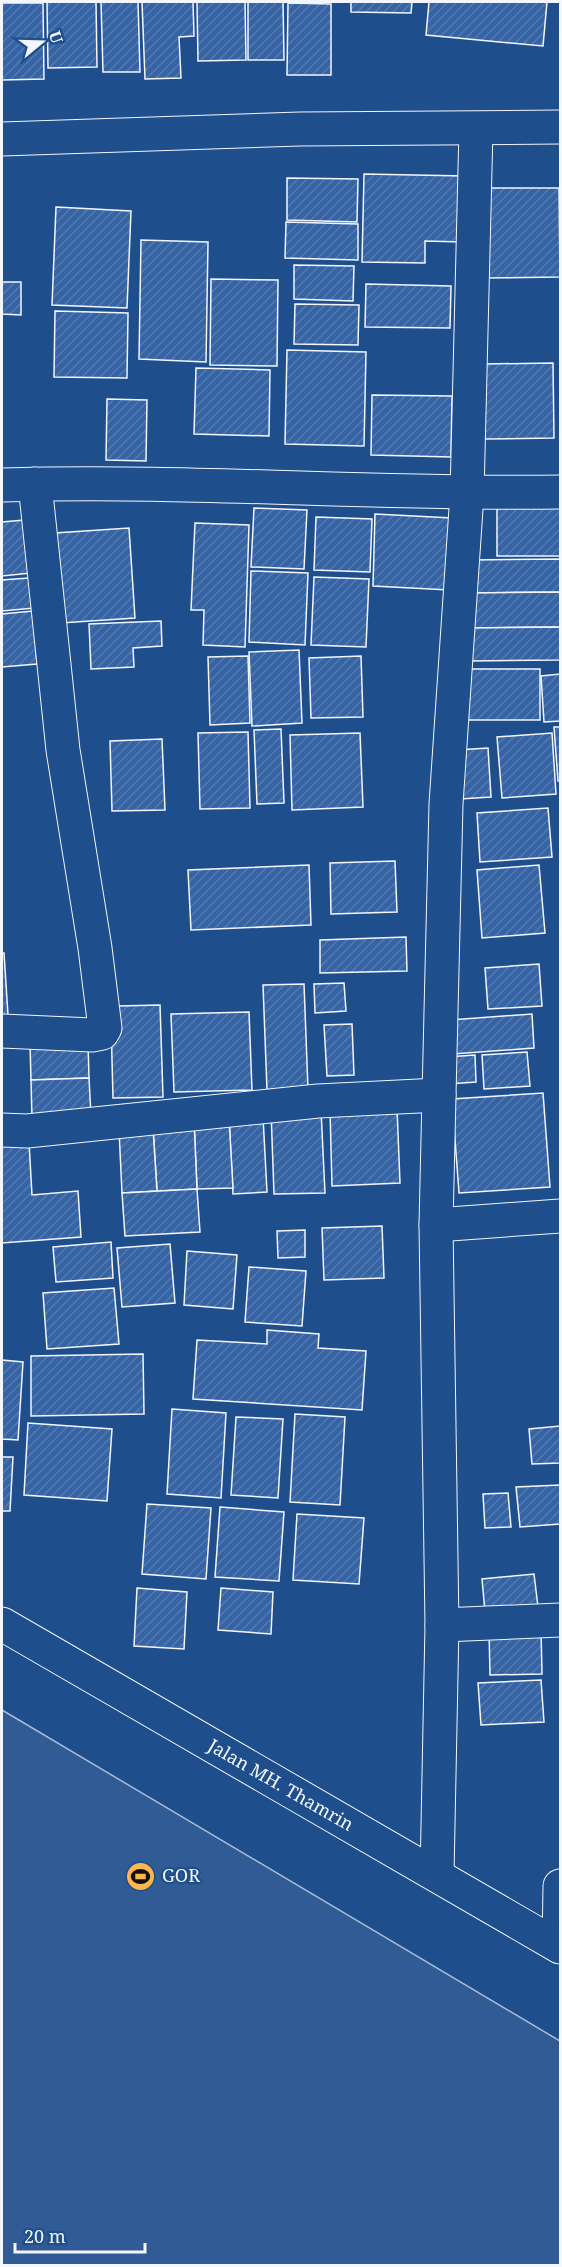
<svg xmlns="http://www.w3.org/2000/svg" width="562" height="2267" font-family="'Noto Serif',serif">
<defs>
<pattern id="building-hatch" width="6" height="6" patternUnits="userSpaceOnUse" patternTransform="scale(1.5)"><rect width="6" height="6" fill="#3563a3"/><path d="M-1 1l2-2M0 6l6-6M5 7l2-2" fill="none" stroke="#537ab1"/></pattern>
</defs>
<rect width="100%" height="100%" fill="#1f4e8c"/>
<path fill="#305b95" stroke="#a8bbd7" stroke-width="1.5" d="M 2,1710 L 560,2041 L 560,2265 L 2,2265 Z"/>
<g fill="url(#building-hatch)" stroke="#f2f6ff" stroke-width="1.5">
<path d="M 47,2 L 96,2 L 97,67 L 48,68 Z"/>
<path d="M 101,2 L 138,2 L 140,72 L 103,72 Z"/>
<path d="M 142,2 L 193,2 L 194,36 L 179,37 L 181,78 L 145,79 Z"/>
<path d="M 197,2 L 245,2 L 246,60 L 198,61 Z"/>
<path d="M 248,2 L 283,2 L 284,60 L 248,60 Z"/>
<path d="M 351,2 L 412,2 L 411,13 L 351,12 Z"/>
<path d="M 429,2 L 547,2 L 543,46 L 426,35 Z"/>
<path d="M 2,3 L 43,3 L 44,79 L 2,80 Z"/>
<path d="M 288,3 L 331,4 L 331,75 L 287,75 Z"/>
<path d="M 364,174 L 465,176 L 463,242 L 425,241 L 425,263 L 362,262 Z"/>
<path d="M 287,178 L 358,179 L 357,222 L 287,220 Z"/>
<path d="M 483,188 L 559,188 L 560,277 L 483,278 Z"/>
<path d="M 56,207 L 131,211 L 127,308 L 52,305 Z"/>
<path d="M 286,222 L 358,224 L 358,260 L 285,258 Z"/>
<path d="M 141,240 L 208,242 L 206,362 L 139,359 Z"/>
<path d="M 294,265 L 354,266 L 353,301 L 294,299 Z"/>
<path d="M 211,279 L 278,280 L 277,366 L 210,365 Z"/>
<path d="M 2,282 L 21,282 L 21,315 L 2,314 Z"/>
<path d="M 366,284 L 451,286 L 450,328 L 365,327 Z"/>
<path d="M 295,304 L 359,305 L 358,345 L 294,344 Z"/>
<path d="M 55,311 L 128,313 L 127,378 L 54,377 Z"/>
<path d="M 287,350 L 366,352 L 364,446 L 285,444 Z"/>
<path d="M 553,363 L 554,438 L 485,439 L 484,364 Z"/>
<path d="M 196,368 L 270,370 L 269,436 L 194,434 Z"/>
<path d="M 372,395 L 452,396 L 451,457 L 371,455 Z"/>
<path d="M 107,399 L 147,400 L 146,461 L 106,460 Z"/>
<rect x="497" y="502" width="63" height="54"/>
<path d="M 254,508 L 307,510 L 304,569 L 251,567 Z"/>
<path d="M 375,514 L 452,518 L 449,590 L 373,586 Z"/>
<path d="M 316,517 L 372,519 L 370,572 L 314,570 Z"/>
<path d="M 36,519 L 41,572 L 2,576 L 2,522 Z"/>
<path d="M 195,523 L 249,525 L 245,647 L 203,645 L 204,610 L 191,610 Z"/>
<path d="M 129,528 L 135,618 L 61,623 L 55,533 Z"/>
<path d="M 560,559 L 560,592 L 472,593 L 471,560 Z"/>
<path d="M 251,571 L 308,573 L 305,645 L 249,642 Z"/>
<path d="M 42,577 L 45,607 L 2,611 L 2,580 Z"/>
<path d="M 314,577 L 369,579 L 366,647 L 311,645 Z"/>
<path d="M 560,592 L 560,627 L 472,628 L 472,593 Z"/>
<path d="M 33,611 L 37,664 L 2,667 L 2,614 Z"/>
<path d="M 161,621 L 162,646 L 133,648 L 134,667 L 91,669 L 89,624 Z"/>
<path d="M 560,627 L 560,660 L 472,661 L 472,628 Z"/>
<path d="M 299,650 L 302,723 L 252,726 L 249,652 Z"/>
<path d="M 248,656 L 250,723 L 210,725 L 208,657 Z"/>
<path d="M 361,656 L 363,717 L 311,718 L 309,658 Z"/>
<path d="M 466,669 L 540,669 L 540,720 L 467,720 Z"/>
<path d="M 560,674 L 560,721 L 544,722 L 541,676 Z"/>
<path d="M 554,727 L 560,727 L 560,781 L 558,781 Z"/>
<path d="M 281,729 L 284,803 L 257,804 L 254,730 Z"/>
<path d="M 248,732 L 250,808 L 200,809 L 198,733 Z"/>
<path d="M 360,733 L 363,807 L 292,810 L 290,735 Z"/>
<path d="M 552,733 L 556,794 L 502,798 L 497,737 Z"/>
<path d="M 162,739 L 165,810 L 112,811 L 110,741 Z"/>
<path d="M 488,748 L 491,797 L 460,799 L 457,750 Z"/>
<path d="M 548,808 L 552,857 L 480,862 L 477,813 Z"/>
<path d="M 395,861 L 397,912 L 331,914 L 330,863 Z"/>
<path d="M 309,865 L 311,925 L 191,930 L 188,870 Z"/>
<path d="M 539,865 L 545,933 L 482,938 L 477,870 Z"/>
<path d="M 406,937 L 407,971 L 320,973 L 320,940 Z"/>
<path d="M 2,953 L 4,953 L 8,1015 L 2,1015 Z"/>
<path d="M 539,964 L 542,1006 L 488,1009 L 485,968 Z"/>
<path d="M 344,983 L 346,1011 L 315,1013 L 314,984 Z"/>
<path d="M 304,984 L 308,1089 L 267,1090 L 263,985 Z"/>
<path d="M 160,1005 L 163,1097 L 113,1098 L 111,1022 L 118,1006 Z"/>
<path d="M 249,1012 L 252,1090 L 174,1092 L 171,1014 Z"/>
<path d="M 532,1014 L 534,1048 L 453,1054 L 450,1020 Z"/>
<path d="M 352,1024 L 354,1075 L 327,1076 L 324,1025 Z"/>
<path d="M 88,1042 L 89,1078 L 31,1080 L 30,1044 Z"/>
<path d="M 527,1052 L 530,1086 L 484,1089 L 482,1055 Z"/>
<path d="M 475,1055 L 476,1082 L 448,1084 L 446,1057 Z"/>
<path d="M 89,1078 L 91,1116 L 32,1119 L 31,1080 Z"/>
<path d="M 543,1093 L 550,1187 L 459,1193 L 452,1099 Z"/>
<path d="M 397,1108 L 400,1183 L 332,1186 L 330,1110 Z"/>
<path d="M 321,1110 L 325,1193 L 274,1194 L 271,1111 Z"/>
<path d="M 263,1117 L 267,1192 L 233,1194 L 229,1118 Z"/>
<path d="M 229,1118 L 233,1188 L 197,1189 L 194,1120 Z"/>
<path d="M 194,1120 L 197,1189 L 157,1191 L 153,1128 Z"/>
<path d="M 153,1128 L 157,1191 L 122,1193 L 119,1130 Z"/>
<path d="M 29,1142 L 32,1195 L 78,1191 L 81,1237 L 2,1243 L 2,1145 Z"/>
<path d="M 197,1189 L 200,1232 L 125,1236 L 122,1193 Z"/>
<path d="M 382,1226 L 384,1278 L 324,1280 L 322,1228 Z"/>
<path d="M 305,1230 L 305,1257 L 278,1258 L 277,1231 Z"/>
<path d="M 111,1242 L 113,1278 L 56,1282 L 53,1247 Z"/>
<path d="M 170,1244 L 175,1303 L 122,1307 L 117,1248 Z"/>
<path d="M 187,1251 L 237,1255 L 233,1309 L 184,1305 Z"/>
<path d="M 249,1267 L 306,1271 L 302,1326 L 245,1322 Z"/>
<path d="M 114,1288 L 119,1344 L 47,1349 L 43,1293 Z"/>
<path d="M 267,1330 L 319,1334 L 318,1348 L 366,1351 L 362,1410 L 193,1399 L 197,1340 L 267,1344 Z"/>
<path d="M 143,1354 L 144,1414 L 31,1416 L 31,1356 Z"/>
<path d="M 2,1360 L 23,1362 L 18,1440 L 2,1439 Z"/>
<path d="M 172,1409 L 226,1413 L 221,1498 L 167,1494 Z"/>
<path d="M 295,1414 L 345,1417 L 340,1505 L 290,1502 Z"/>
<path d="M 236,1417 L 283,1419 L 278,1498 L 231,1495 Z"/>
<path d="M 28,1423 L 112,1429 L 107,1501 L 24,1495 Z"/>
<path d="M 560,1426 L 560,1463 L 532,1464 L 529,1429 Z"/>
<path d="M 2,1457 L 13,1457 L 10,1511 L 2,1511 Z"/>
<path d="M 560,1485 L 560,1524 L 520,1527 L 516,1487 Z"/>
<path d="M 508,1493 L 511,1527 L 485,1528 L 483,1494 Z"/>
<path d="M 147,1504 L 211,1508 L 206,1579 L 142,1574 Z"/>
<path d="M 220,1507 L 284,1512 L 279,1581 L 215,1577 Z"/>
<path d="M 297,1514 L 364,1518 L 359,1584 L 293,1580 Z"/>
<path d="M 534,1574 L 538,1607 L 485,1612 L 482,1579 Z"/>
<path d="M 137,1588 L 187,1592 L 184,1649 L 134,1646 Z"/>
<path d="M 221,1588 L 273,1592 L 271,1634 L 218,1630 Z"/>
<path d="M 541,1629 L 542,1674 L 490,1675 L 489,1630 Z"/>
<path d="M 541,1680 L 544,1722 L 481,1725 L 478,1683 Z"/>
</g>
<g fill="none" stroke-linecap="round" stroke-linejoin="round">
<defs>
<g id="street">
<path d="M 2,139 L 300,129 L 560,127"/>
<path d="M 2,485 C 188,479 374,495 560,492"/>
<path d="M 2,1031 L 92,1035 L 102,1033 L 105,1028 L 95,948 L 63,750 L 35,484"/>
<path d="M 2,1130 L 27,1131 L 318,1101 L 439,1095"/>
<path d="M 436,1225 L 560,1216"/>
<path d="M 442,1625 L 560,1620"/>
<path d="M 437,1875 L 442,1625 L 436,1225 L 439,1095 L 446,804 L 467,494 L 476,129"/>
<path d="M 559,1946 L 560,1886"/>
</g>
<g id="secondary">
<path id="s1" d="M 2,1624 L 560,1947"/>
</g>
</defs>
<use href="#street" stroke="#f2f6ff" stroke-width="35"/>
<use href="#secondary" stroke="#f2f6ff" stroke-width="35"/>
<use href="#street" stroke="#1f4e8c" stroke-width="33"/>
<use href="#secondary" stroke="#1f4e8c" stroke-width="33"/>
</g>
<defs>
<symbol id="stadium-disc" viewBox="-11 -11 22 22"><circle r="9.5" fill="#ffb74d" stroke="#1f4e8c"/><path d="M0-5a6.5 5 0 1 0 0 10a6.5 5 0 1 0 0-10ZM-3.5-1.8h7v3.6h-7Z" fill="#111"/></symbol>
</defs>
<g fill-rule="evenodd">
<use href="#stadium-disc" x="124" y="1860" width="33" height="33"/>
</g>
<g text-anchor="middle" stroke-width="4.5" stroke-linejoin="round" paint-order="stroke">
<g font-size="18" fill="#f2f6ff" stroke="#1f4e8c">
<text dy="6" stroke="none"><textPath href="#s1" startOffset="322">Jalan MH. Thamrin</textPath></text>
</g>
<g font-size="18" fill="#f2f6ff" stroke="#1f4e8c" text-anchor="start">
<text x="162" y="1882">GOR</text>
</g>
</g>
<rect width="562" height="2267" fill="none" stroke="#f2f6ff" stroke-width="6"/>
<g transform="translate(42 42) rotate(71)" stroke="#1f4e8c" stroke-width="4.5" paint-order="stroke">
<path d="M0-4.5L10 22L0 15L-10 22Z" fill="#f2f6ff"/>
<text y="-9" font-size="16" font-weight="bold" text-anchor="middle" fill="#f2f6ff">U</text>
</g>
<path d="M15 2243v9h130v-9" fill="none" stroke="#f2f6ff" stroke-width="3"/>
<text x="24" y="2243" font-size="18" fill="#f2f6ff" stroke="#1f4e8c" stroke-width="4.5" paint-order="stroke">20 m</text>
</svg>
